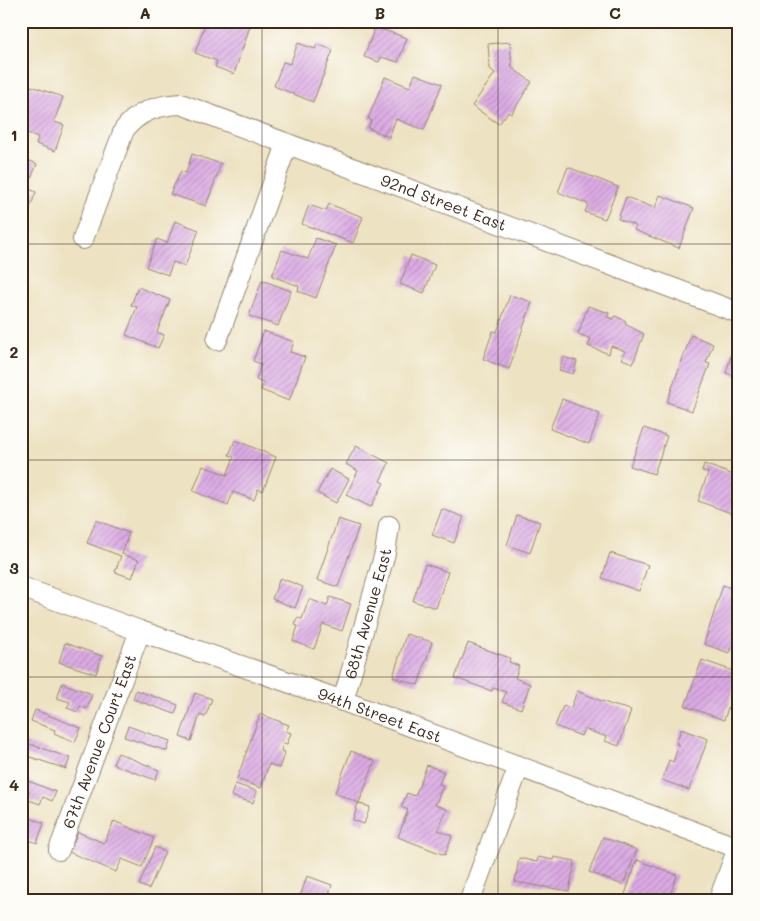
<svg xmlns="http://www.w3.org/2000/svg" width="760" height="921" font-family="Mali,sans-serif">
<defs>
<pattern id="building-hatch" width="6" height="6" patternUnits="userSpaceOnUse" patternTransform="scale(1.25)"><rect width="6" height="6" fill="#dcace5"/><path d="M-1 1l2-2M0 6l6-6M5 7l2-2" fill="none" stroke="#b48cb9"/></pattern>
</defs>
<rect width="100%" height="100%" fill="#fdfcf7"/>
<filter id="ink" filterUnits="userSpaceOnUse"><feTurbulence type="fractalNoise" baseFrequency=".02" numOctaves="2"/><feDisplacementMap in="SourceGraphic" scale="10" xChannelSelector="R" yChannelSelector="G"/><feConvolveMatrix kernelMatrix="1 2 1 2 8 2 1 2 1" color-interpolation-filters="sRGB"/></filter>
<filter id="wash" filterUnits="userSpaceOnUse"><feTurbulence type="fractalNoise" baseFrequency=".0096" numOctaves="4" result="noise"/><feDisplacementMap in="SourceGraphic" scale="20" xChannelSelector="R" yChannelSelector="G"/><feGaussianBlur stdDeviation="1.12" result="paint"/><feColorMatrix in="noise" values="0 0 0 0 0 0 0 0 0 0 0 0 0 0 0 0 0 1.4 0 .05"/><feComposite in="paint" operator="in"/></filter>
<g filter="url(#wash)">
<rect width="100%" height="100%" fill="#ede2c1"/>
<g id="blocks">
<g fill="url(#building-hatch)">
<path d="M 94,21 L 115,21 L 113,28 Z"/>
<path d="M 206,21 L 245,21 L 251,23 L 234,74 L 215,67 L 217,61 L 195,53 Z"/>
<path d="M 375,27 L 407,38 L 398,62 L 381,57 L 379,62 L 364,57 Z"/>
<path d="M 510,42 L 512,68 L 532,82 L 511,114 L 508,112 L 499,124 L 472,106 L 495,73 L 490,69 L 488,44 Z"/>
<path d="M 298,43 L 315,49 L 317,44 L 333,50 L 313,102 L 274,86 L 283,62 L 290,64 Z"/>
<path d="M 415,74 L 442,84 L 424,130 L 396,119 L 389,137 L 368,128 L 371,120 L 368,119 L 385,77 L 410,87 Z"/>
<path d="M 31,86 L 63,97 L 54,122 L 64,125 L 55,151 L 36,144 L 38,137 L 21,131 L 24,122 L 21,121 L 21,113 Z"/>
<path d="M 192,154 L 221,164 L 206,206 L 170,194 L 181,171 L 186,173 Z"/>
<path d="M 21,157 L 37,164 L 27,188 L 36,192 L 26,218 L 21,216 Z"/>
<path d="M 568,167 L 618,187 L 605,219 L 585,212 L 588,204 L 558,192 Z"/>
<path d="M 660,195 L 694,208 L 679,248 L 634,230 L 636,226 L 618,219 L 626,197 L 655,208 Z"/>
<path d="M 329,204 L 363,217 L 353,243 L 302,224 L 309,205 L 326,211 Z"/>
<path d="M 175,221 L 199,230 L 185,266 L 173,262 L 168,275 L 146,267 L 157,239 L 167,243 Z"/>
<path d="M 316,238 L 336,245 L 316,298 L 298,291 L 299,286 L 272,276 L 282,250 L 308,259 Z"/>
<path d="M 411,255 L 435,265 L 424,293 L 400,284 Z"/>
<path d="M 262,280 L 291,291 L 278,326 L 249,316 Z"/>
<path d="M 138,287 L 170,300 L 157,332 L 164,335 L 158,348 L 126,335 L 137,307 L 131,305 Z"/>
<path d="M 510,295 L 532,302 L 509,369 L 483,359 L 493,331 L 497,332 Z"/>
<path d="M 588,306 L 609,313 L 607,317 L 614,319 L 615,316 L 626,321 L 625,324 L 644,334 L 633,363 L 622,359 L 625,351 L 611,346 L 609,354 L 588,346 L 591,339 L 578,334 Z"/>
<path d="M 264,331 L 294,342 L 290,352 L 305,357 L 289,401 L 261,390 L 263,383 L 256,380 L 261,364 L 253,361 Z"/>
<path d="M 691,335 L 713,344 L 706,363 L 710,364 L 692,411 L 667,402 Z"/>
<path d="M 733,349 L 739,351 L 739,377 L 726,373 Z"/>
<path d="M 563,357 L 577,361 L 573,374 L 559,370 Z"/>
<path d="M 562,399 L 600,414 L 589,444 L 550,429 Z"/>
<path d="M 644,428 L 667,436 L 654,474 L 630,466 Z"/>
<path d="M 235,440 L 276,457 L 263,491 L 258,489 L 254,500 L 233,492 L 228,505 L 193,491 L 203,466 L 227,475 L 234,457 L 229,455 Z"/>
<path d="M 356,446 L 389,463 L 380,481 L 384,483 L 371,507 L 346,495 L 358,471 L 346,464 Z"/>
<path d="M 704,464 L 739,477 L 739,490 L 731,513 L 698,501 L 708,473 L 702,471 Z"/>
<path d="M 330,469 L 349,479 L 336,503 L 317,493 Z"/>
<path d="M 442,509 L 464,517 L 454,543 L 432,535 Z"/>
<path d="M 517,515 L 540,522 L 530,553 L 507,545 Z"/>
<path d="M 338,519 L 359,526 L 338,587 L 317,580 Z"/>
<path d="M 96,520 L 129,533 L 122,554 L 139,560 L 132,578 L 115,572 L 121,556 L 87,543 Z"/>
<path d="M 610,553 L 648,565 L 639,591 L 602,578 Z"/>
<path d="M 425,564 L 448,572 L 436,608 L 413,601 Z"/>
<path d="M 280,578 L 303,587 L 295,608 L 272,599 Z"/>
<path d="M 723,585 L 739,591 L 739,625 L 729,653 L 704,644 Z"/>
<path d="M 330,597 L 351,604 L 342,631 L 323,624 L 314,649 L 293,641 L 298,626 L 295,625 L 297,618 L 302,619 L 309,599 L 327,606 Z"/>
<path d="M 406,634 L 432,642 L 418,685 L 393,677 Z"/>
<path d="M 65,643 L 102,656 L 96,674 L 59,662 Z"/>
<path d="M 468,643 L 510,658 L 509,662 L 519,666 L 515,678 L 530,684 L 521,709 L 502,702 L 506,692 L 493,688 L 492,691 L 455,678 Z"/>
<path d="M 702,660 L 739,673 L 724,720 L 685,706 Z"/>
<path d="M 62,683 L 92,694 L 87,709 L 80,706 L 78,712 L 67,708 L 70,702 L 57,698 Z"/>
<path d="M 136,690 L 178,705 L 175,714 L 133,699 Z"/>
<path d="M 577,691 L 612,705 L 631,710 L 619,746 L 605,741 L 607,737 L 584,729 L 581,736 L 555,726 L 563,706 L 571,708 Z"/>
<path d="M 195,693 L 212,699 L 205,717 L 200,715 L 191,741 L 180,737 Z"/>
<path d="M 35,710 L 81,728 L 75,742 L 54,733 L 55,730 L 31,721 Z"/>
<path d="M 260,714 L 289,725 L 286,731 L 291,733 L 287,744 L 283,743 L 281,751 L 285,752 L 279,768 L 269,764 L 261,788 L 237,779 Z"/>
<path d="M 128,726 L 170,741 L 167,751 L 124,737 Z"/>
<path d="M 681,729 L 708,739 L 689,790 L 662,780 L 669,760 L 673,762 L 679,745 L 676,744 Z"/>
<path d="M 21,741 L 70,758 L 66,769 L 21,754 Z"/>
<path d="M 351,751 L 375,761 L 359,803 L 335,793 Z"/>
<path d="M 118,753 L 159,770 L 155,780 L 113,764 Z"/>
<path d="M 427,765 L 444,772 L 439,784 L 443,786 L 435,805 L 447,809 L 438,830 L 452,836 L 445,855 L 398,837 L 408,810 L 401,807 L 407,793 L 415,796 Z"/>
<path d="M 21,778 L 56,792 L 52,801 L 43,797 L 40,804 L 26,799 L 29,791 L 21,788 Z"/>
<path d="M 235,784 L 257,791 L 253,803 L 231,796 Z"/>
<path d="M 358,803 L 370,807 L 364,824 L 353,820 Z"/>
<path d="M 21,815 L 44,823 L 37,843 L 21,837 Z"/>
<path d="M 114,821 L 154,838 L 142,867 L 122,859 L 116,872 L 69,852 L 78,832 L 104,843 Z"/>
<path d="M 603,837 L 637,850 L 623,885 L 589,872 Z"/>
<path d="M 155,847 L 165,852 L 149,889 L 139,885 Z"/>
<path d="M 538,857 L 553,860 L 554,857 L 575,861 L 569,891 L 515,882 L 519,858 L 537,862 Z"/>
<path d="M 637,860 L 677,875 L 668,900 L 623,900 Z"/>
<path d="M 307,876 L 332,885 L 327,900 L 299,900 Z"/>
</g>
</g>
</g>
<g filter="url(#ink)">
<use href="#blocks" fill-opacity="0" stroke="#948670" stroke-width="1"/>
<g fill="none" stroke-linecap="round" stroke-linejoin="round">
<defs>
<g id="minor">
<path id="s1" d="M 83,239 L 124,130 C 138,111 158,105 181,104 L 739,313"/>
<path d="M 217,340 L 287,144"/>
<path id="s2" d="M 21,587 L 140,631 L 343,701 L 738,848"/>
<path id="s3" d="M 343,701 L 385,553 L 389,526"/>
<path id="s4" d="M 59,850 L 140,631"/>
<path d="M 470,900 L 519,766"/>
<path d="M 719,900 L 739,845"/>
</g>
</defs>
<use href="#minor" stroke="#948670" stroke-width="22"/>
<use href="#minor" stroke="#fff" stroke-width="20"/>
</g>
</g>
<path fill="none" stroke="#3b2a1e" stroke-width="1" stroke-opacity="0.55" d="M 262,21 L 262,900M 498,21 L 498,900M 21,244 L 739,244M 21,460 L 739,460M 21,677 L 739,677"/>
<g text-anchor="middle" stroke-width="4" stroke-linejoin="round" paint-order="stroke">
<g font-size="16" fill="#3b2a1e" stroke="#fdfcf7">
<text dy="6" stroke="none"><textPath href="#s1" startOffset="462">92nd Street East</textPath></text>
<text dy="6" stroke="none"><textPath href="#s3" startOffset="91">68th Avenue East</textPath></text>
<text dy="6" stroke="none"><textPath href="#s2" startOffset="381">94th Street East</textPath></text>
<text dy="6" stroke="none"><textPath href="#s4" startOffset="116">67th Avenue Court East</textPath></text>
</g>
</g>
<rect width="760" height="921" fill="none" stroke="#fdfcf7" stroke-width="55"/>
<rect x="28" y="28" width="704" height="866" fill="none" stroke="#3b2a1e" stroke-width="2"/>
<g font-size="16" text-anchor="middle" font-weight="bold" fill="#3b2a1e">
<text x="145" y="19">A</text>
<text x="380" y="19">B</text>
<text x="615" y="19">C</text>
<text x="14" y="141">1</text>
<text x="14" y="358">2</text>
<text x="14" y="574">3</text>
<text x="14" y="791">4</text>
</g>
</svg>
